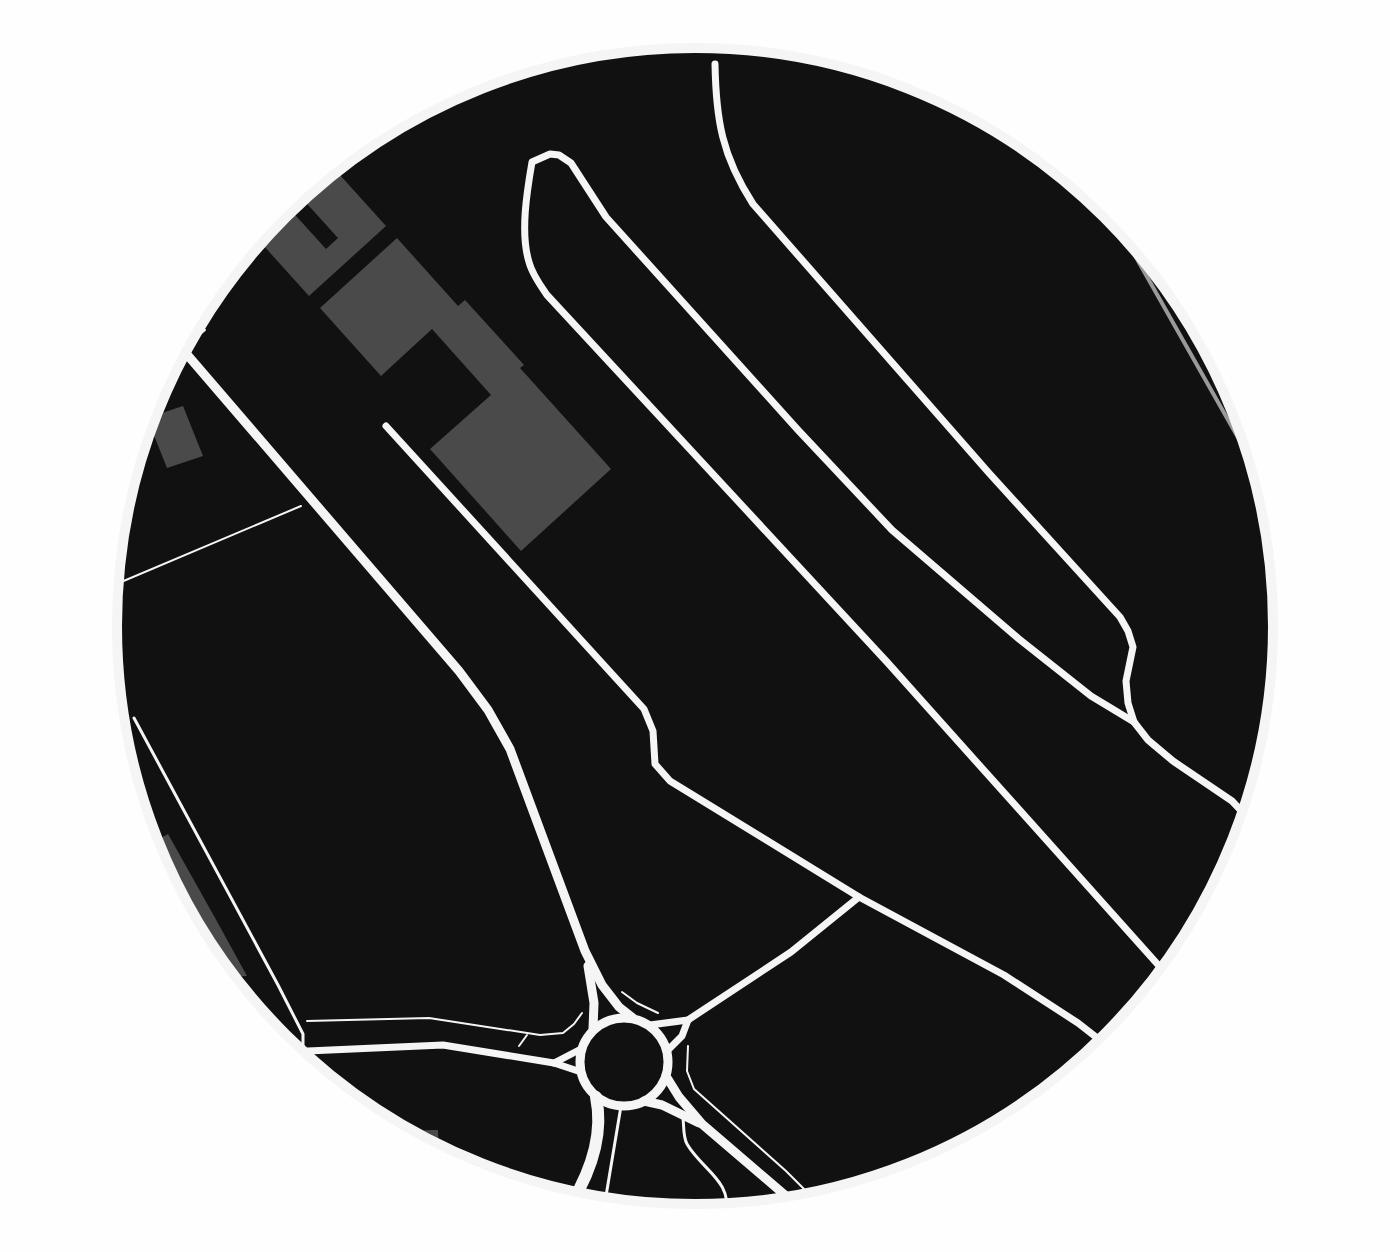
<svg xmlns="http://www.w3.org/2000/svg" width="1390" height="1252" font-family="'PT Sans Narrow',sans-serif">
<rect width="100%" height="100%" fill="#111"/>
<g fill="#4a4a4a" fill-rule="evenodd">
<path d="M 330,164 L 386,226 L 309,296 L 254,235 L 277,207 ZM 299,195 L 338,238 L 326,249 L 287,206 Z"/>
<path d="M 397,238 L 458,306 L 465,300 L 524,365 L 520,368 L 611,469 L 521,551 L 430,449 L 491,395 L 432,329 L 381,376 L 320,308 Z"/>
<path d="M 183,406 L 203,456 L 167,468 L 147,418 Z"/>
<path d="M 168,834 L 214,916 L 247,976 L 221,977 L 203,955 L 146,846 Z"/>
<path d="M 432,1130 L 438,1130 L 439,1157 L 392,1132 Z"/>
</g>
<g fill="none" stroke-linecap="round" stroke-linejoin="round">
<g stroke="#f5f5f5" stroke-width="2">
<path d="M 192,341 L 205,330 L 192,317"/>
<path d="M 107,588 L 301,506"/>
<path d="M 622,992 L 637,1003 L 658,1013"/>
<path d="M 307,1021 L 429,1018 L 540,1035 L 563,1033 L 574,1024 L 582,1013"/>
<path d="M 519,1046 L 527,1035"/>
<path d="M 688,1046 L 687,1071 L 694,1089 L 786,1171 L 819,1204"/>
</g>
<g stroke="#f5f5f5" stroke-width="3">
<path d="M 134,718 L 278,985 L 303,1034 L 303,1051"/>
<path d="M 683,1118 C 684,1126 683,1137 687,1144 C 702,1170 733,1181 726,1215"/>
<path d="M 614,1210 L 606,1196 L 621,1106"/>
</g>
<g stroke="#f5f5f5" stroke-width="7">
<path d="M 715,64 C 716,120 722,156 753,204 L 989,473 L 1120,617 L 1128,631 L 1133,647 L 1126,681 L 1128,703 L 1134,722 L 1148,740 L 1173,761 L 1232,801 L 1251,821"/>
<path d="M 386,426 L 644,709 L 653,731 L 655,764 L 670,781 L 859,897 L 1004,975 L 1078,1023 L 1110,1048"/>
<path d="M 1134,722 L 1091,696 L 1019,639 L 892,530 L 798,430 L 606,217 L 571,163 L 559,155 L 550,154 L 532,162 C 527,191 520,233 529,262 C 532,274 540,285 547,295 L 887,662 L 1169,977"/>
<path d="M 650,1025 L 688,1020 L 791,952 L 859,897"/>
<path d="M 667,1051 L 682,1036 L 688,1020"/>
<path d="M 285,1052 L 443,1045 L 554,1063 L 581,1072"/>
<path d="M 554,1063 L 581,1049"/>
</g>
<g stroke="#f5f5f5" stroke-width="9">
<path d="M 178,344 L 459,671 L 488,710 L 510,749 L 585,951 L 602,985 L 619,1007 L 633,1018"/>
<path d="M 588,966 L 594,1003 L 593,1029"/>
<circle cx="624" cy="1062" r="44"/>
<path d="M 666,1076 L 679,1097 L 702,1124 L 800,1208"/>
<path d="M 644,1101 L 662,1105 L 699,1123"/>
</g>
<path stroke="#f5f5f5" stroke-width="12" d="M 571,1204 C 591,1171 604,1135 596,1097"/>
<g stroke="#9a9a9a" stroke-width="4">
<path d="M 1103,199 L 1270,494"/>
<path d="M 1237,391 L 1247,415"/>
</g>
</g>
<path d="M0 0H1390V1252H0ZM117 626a578 578 0 1 1 1156 0a578 578 0 1 1-1156 0Z" fill="#fefefe" fill-rule="evenodd"/>
<path fill="none" stroke="#f5f5f5" stroke-width="10" d="M117 626a578 578 0 1 1 1156 0a578 578 0 1 1-1156 0Z"/>
</svg>
